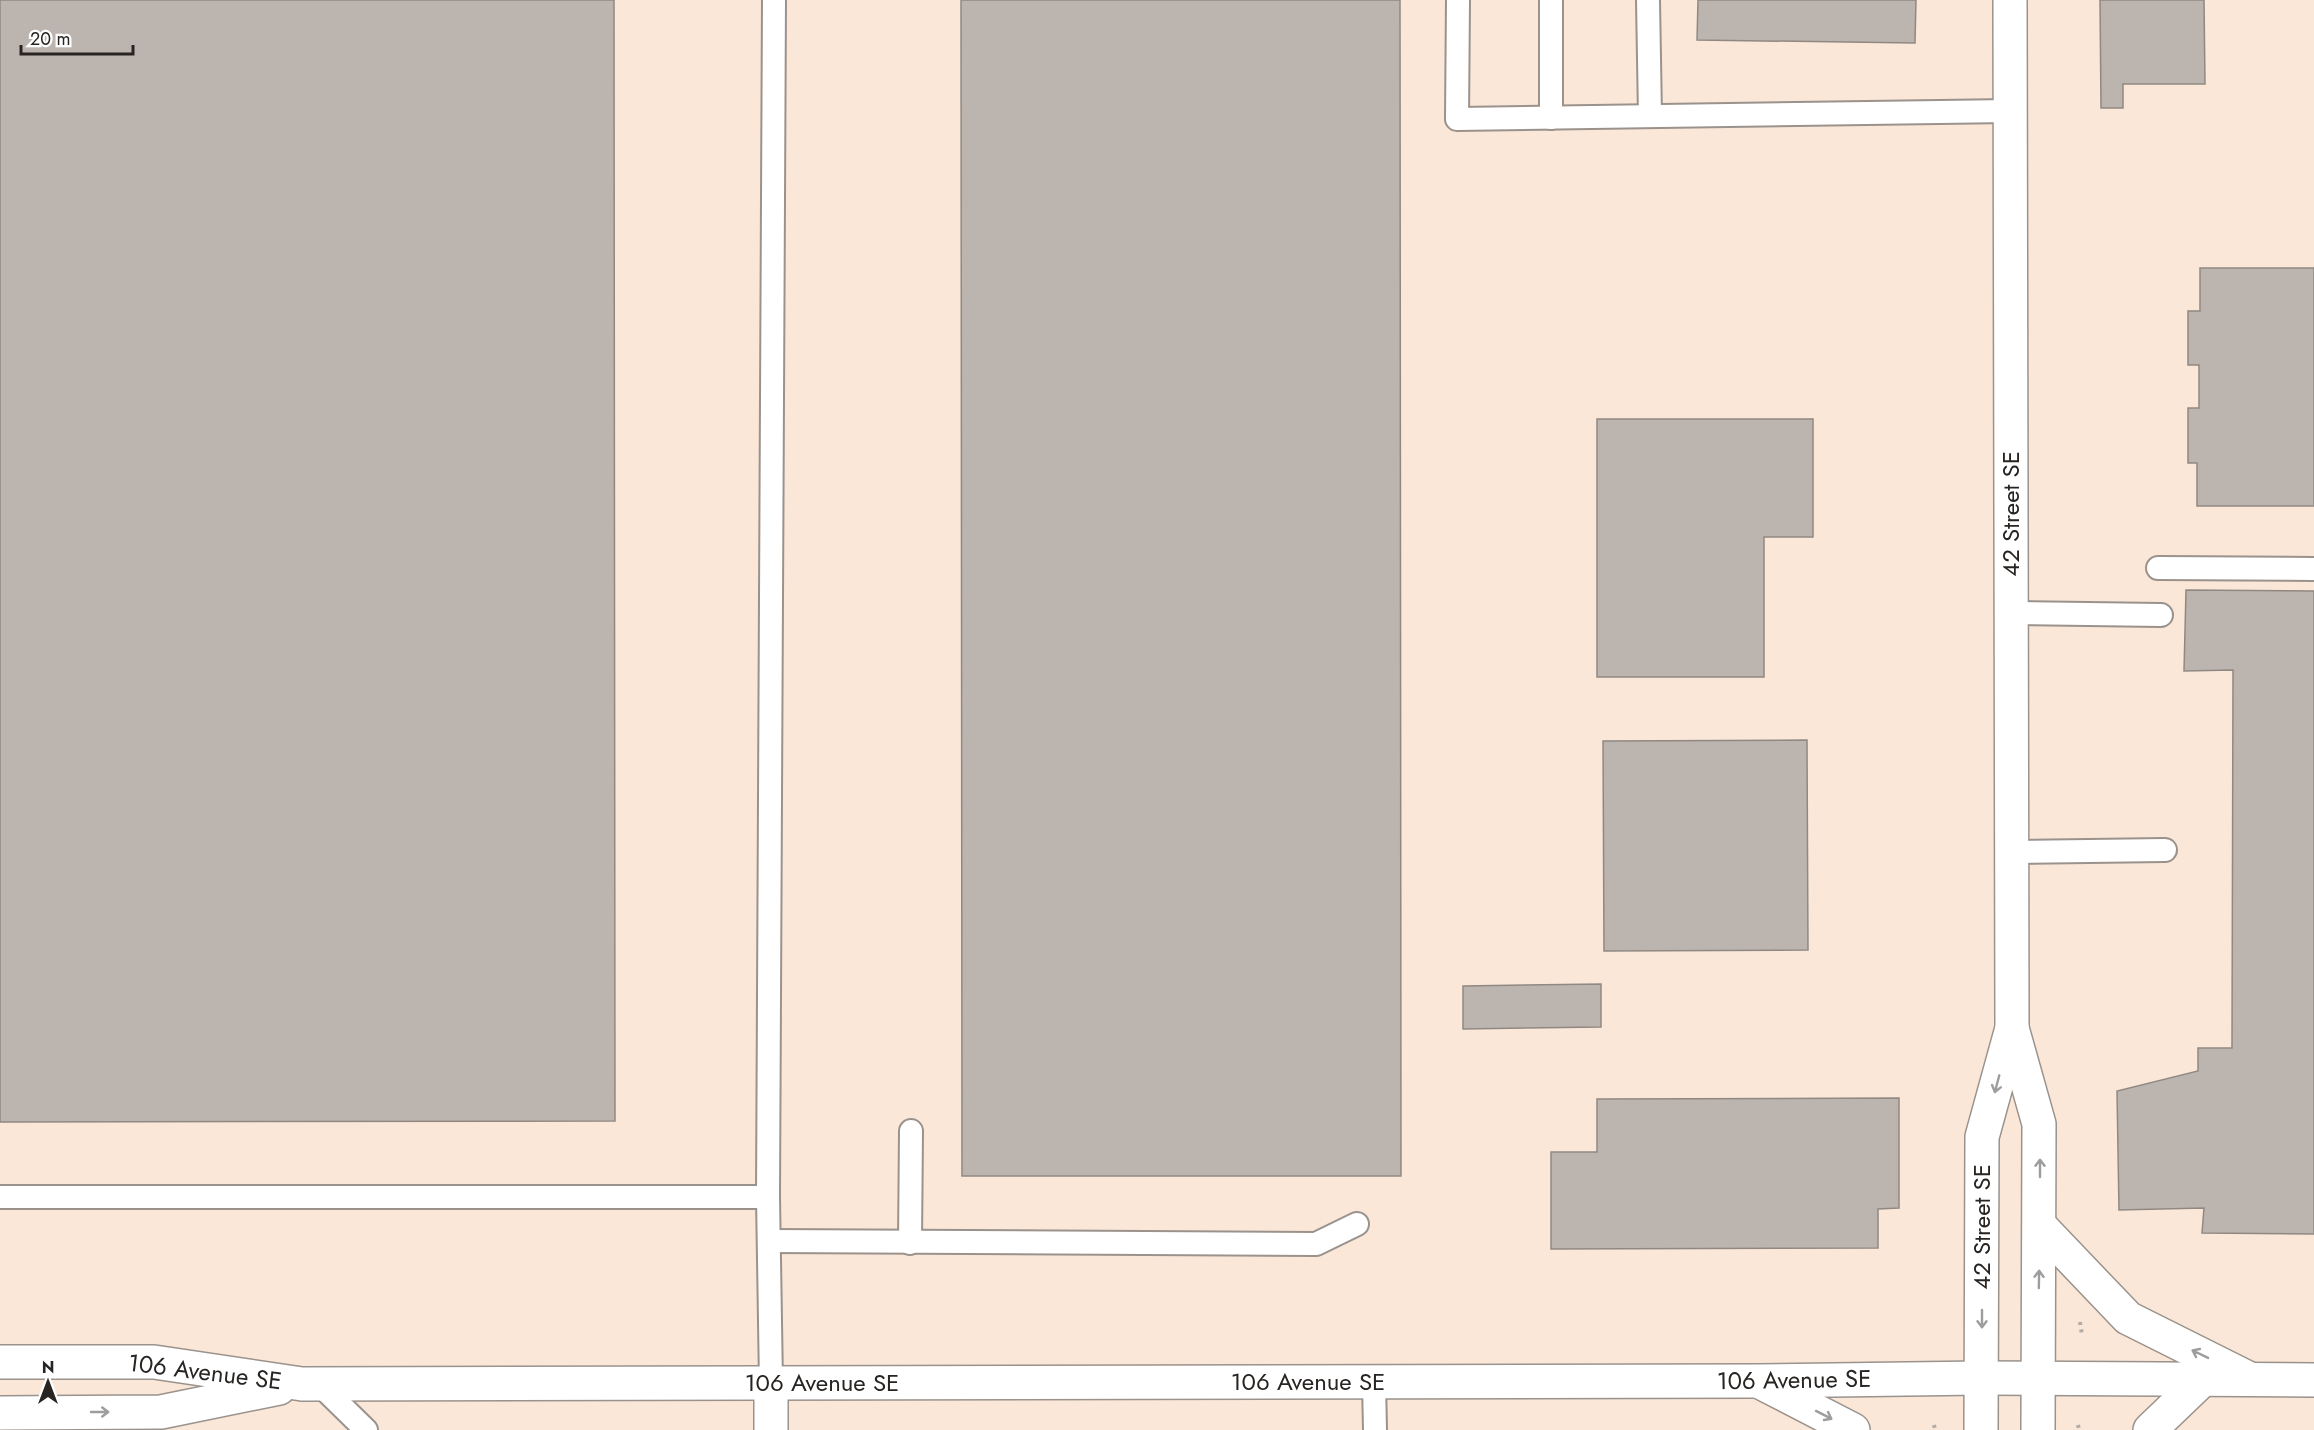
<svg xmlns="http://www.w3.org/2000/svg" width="2314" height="1430" font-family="Jost,sans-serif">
<rect width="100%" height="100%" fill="#fcf4ed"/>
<rect fill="#fbe7d8" x="0" y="0" width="2314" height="1430"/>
<g fill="#bcb4ae" stroke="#908983" stroke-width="1.5">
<path d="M 0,0 L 614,0 L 615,1121 L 0,1122 Z"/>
<path d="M 961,0 L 1400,0 L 1401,1176 L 962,1176 Z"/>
<path d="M 1698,0 L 1916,0 L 1915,43 L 1697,40 Z"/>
<path d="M 2100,0 L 2204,0 L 2205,84 L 2123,84 L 2123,108 L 2101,108 Z"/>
<path d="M 2200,268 L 2314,268 L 2314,506 L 2197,506 L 2197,463 L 2188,463 L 2188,408 L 2199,408 L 2199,365 L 2188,365 L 2188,311 L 2200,311 Z"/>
<path d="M 1597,419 L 1813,419 L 1813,537 L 1764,537 L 1764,677 L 1597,677 Z"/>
<path d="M 2186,590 L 2314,591 L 2314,1234 L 2202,1233 L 2204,1208 L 2119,1210 L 2117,1091 L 2198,1071 L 2198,1048 L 2232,1048 L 2233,670 L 2184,671 Z"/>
<path d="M 1807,740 L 1808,950 L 1604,951 L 1603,741 Z"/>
<path d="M 1601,984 L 1601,1027 L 1463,1029 L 1463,986 Z"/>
<path d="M 1899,1098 L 1899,1208 L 1878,1209 L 1878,1248 L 1551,1249 L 1551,1152 L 1597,1152 L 1597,1099 Z"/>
</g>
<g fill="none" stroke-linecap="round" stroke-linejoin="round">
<defs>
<g id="service">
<path d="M 1458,0 L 1457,119 L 2010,111"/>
<path d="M 1551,0 L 1551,118"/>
<path d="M 1648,0 L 1650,116"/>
<path d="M 2158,568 L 2314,569"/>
<path d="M 2011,613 L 2161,615"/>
<path d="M 2012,852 L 2165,850"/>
<path d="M 0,1197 L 768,1197 L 771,1383"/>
<path d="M 768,1197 L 774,0"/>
<path d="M 769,1241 L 1316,1244 L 1357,1224"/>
<path d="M 910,1243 L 911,1131"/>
<path d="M 1374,1382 L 1375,1430"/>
<path d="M 319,1384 L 366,1430"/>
</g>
<g id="minor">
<path d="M 2012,1028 L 2039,1124 L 2038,1430"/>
<path d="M 771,1383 L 771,1430"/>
<path d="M 1981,1430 L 1982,1137 L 2012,1028 L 2010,0"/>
</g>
<g id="tertiary">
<path d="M 2040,1226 L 2128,1318 L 2248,1378"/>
<path d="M 0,1362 L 154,1362 L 302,1384 L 1757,1381 L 1981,1378 L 2314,1380"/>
<path d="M 1762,1383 L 1853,1430"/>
<path d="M 0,1413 L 161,1412 L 279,1388"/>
<path d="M 2150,1430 L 2201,1381"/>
</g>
</defs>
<use href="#service" stroke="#9a928c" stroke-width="26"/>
<use href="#minor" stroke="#9a928c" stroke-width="36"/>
<use href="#tertiary" stroke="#9a928c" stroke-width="36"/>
<g stroke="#b2aca7" stroke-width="4" stroke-dasharray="3 4.5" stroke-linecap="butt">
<path d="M 2080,1322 L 2082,1335"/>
<path d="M 1934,1425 L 1935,1430"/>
<path d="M 2078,1425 L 2079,1430"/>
</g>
<use href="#service" stroke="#fff" stroke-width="22"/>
<use href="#minor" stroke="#fff" stroke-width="33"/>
<use href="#tertiary" stroke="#fff" stroke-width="33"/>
</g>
<defs><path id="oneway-shaft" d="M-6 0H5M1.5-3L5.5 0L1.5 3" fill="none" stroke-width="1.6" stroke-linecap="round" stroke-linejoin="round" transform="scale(1.5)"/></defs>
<g stroke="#9e9c9c">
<use href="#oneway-shaft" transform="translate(1997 1084) rotate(105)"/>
<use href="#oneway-shaft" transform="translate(2040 1168) rotate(-90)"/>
<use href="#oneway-shaft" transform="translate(2039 1279) rotate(-89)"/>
<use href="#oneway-shaft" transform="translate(1982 1319) rotate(90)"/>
<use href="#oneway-shaft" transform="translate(2200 1354) rotate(-154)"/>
<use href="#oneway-shaft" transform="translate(100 1412)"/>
<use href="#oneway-shaft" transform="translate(1824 1415) rotate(27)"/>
</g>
<g text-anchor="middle" stroke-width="5" stroke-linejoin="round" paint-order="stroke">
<g font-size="24" fill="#272422" stroke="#fff">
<text transform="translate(2011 514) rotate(-90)" y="8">42 Street SE</text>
<text transform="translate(1982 1227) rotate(-90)" y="8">42 Street SE</text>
<text transform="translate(205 1372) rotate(7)" y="8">106 Avenue SE</text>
<text transform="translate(1794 1380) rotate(-1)" y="8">106 Avenue SE</text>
<text x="1308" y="1390">106 Avenue SE</text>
<text x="822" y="1391">106 Avenue SE</text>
</g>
</g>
<g transform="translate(48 1382)" stroke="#ffffff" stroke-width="4.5" paint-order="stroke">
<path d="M0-4.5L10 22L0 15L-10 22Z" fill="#272422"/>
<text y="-9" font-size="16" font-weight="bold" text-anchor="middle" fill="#272422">N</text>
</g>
<path d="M21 45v9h112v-9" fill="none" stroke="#272422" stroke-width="3"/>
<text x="30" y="45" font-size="18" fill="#272422" stroke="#ffffff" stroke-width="4.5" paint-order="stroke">20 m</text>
</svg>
